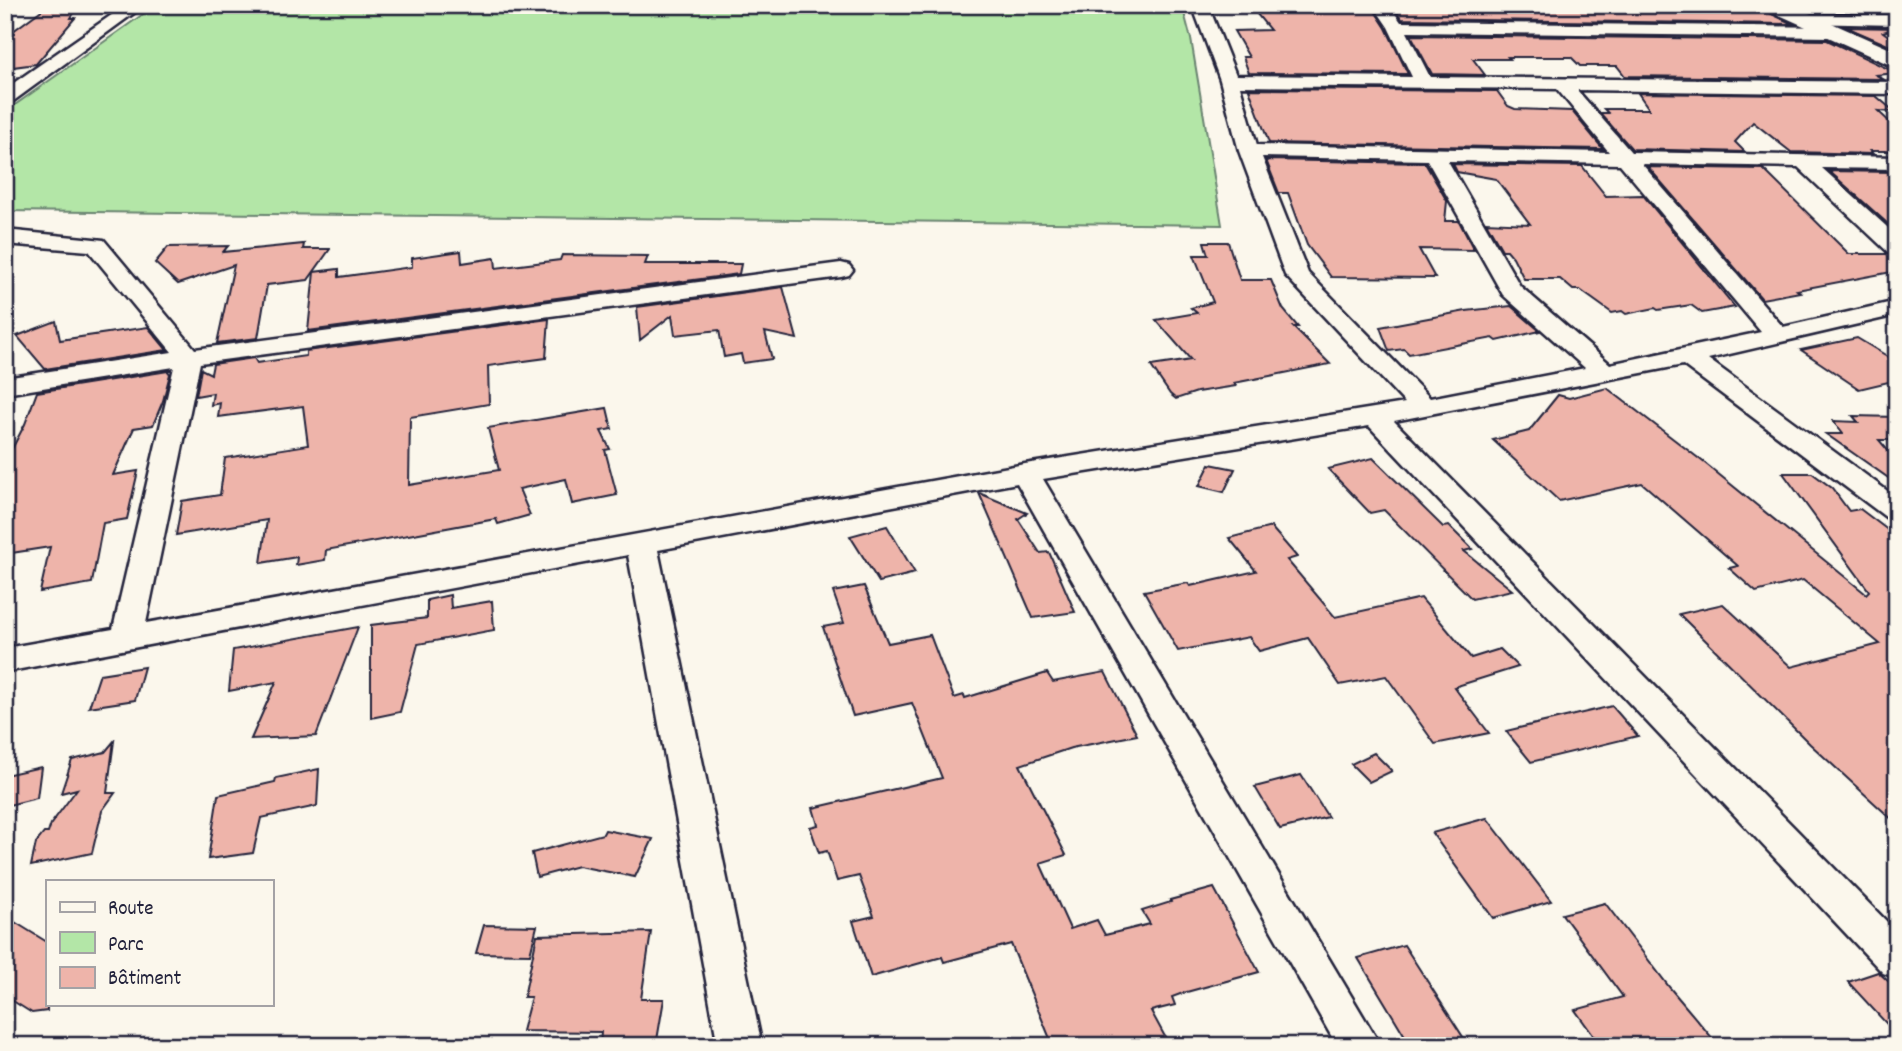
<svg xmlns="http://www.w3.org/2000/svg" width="1902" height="1051" font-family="Dekko,sans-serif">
<rect width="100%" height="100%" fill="#fbf7ec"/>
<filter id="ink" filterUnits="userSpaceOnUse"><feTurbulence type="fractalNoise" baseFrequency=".0143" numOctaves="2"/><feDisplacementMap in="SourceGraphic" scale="14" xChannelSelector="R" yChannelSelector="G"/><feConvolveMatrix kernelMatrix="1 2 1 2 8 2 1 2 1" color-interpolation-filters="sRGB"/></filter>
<g filter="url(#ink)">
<path fill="#b3e6a7" stroke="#6a8471" stroke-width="2" d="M 156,5 L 1182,5 L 1191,39 L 1222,225 L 5,211 L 5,112 Z"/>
<g fill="#eeb4aa" stroke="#22223b" stroke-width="2">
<path d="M 1350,5 L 1371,5 L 1386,28 L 1408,74 L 1249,73 L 1243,57 L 1249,57 L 1234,31 L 1270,30 L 1252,8 Z"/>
<path d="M 1392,5 L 1441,5 L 1455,11 L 1514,11 L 1511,5 L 1761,5 L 1765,11 L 1793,24 L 1402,19 Z"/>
<path d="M 1798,5 L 1846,5 L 1855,12 L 1897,12 L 1812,11 Z"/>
<path d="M 78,6 L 71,18 L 75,18 L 36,64 L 5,68 L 5,37 L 43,9 Z"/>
<path d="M 1846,27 L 1897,28 L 1883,32 L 1897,42 L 1897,49 Z"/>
<path d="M 1411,35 L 1827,40 L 1897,73 L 1876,75 L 1883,79 L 1625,76 L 1617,66 L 1580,66 L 1571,57 L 1508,57 L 1510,59 L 1473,59 L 1485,75 L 1432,74 Z"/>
<path d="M 1249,89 L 1497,91 L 1508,106 L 1515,109 L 1572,111 L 1603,149 L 1269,143 Z"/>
<path d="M 1638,93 L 1876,96 L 1895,112 L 1878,111 L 1897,129 L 1897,151 L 1870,151 L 1873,154 L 1791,152 L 1753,122 L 1735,142 L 1745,152 L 1632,149 L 1600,113 L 1608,113 L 1604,109 L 1649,109 Z"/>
<path d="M 1266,160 L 1425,163 L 1447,201 L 1445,221 L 1459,221 L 1474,250 L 1419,249 L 1435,278 L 1331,277 L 1307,245 L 1288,193 L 1279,193 Z"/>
<path d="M 1453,164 L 1582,166 L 1606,196 L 1643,195 L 1735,307 L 1702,313 L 1691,305 L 1658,310 L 1655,308 L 1626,314 L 1622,311 L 1612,313 L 1580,290 L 1573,290 L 1560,279 L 1524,279 L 1513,257 L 1507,250 L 1502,250 L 1486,222 L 1530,224 L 1496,179 L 1457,172 Z"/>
<path d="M 1648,167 L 1763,169 L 1849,254 L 1886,254 L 1897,257 L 1897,271 L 1797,290 L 1800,292 L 1762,299 Z"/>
<path d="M 1829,171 L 1893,172 L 1897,175 L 1897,232 Z"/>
<path d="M 1204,242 L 1228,242 L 1240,280 L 1271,280 L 1283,309 L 1298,327 L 1293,327 L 1330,364 L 1234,383 L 1236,386 L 1197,392 L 1176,399 L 1170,394 L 1151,366 L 1191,360 L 1156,320 L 1197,313 L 1191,308 L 1213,302 L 1194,255 L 1208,255 Z"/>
<path d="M 304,244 L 303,249 L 330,249 L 308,280 L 267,285 L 258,338 L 217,343 L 234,265 L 178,284 L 155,263 L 168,247 L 228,246 L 223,252 Z"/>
<path d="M 461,251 L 462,263 L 495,258 L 496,268 L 560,260 L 562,255 L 648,256 L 645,264 L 741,264 L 739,274 L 308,331 L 314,272 L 339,269 L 339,277 L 412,267 L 412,258 Z"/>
<path d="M 783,287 L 797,339 L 765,332 L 772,359 L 743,363 L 741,354 L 724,357 L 719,330 L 675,335 L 672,315 L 640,340 L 637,307 Z"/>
<path d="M 1511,306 L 1540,331 L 1497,341 L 1493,338 L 1409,354 L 1404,349 L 1389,351 L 1380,327 L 1466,311 Z"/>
<path d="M 549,319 L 546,358 L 488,366 L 489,404 L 410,417 L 409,485 L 499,470 L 488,428 L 607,408 L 612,429 L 601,431 L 610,449 L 605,450 L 617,495 L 572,504 L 566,479 L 519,489 L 530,515 L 498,524 L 496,519 L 326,550 L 325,560 L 296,565 L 297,557 L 261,563 L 267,520 L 176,535 L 182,501 L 220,495 L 225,458 L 308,445 L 303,406 L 218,417 L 220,403 L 211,405 L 213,393 L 196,396 L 201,369 L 211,374 L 213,364 L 254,358 L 257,363 L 306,356 L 306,351 Z"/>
<path d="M 56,321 L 60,340 L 148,327 L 167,350 L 45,369 L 17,336 Z"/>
<path d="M 1857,338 L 1897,362 L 1897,380 L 1859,389 L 1801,350 Z"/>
<path d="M 168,371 L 170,374 L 163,401 L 153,425 L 134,428 L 113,475 L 138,471 L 127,519 L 103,523 L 92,583 L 40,592 L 50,547 L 5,554 L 5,462 L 25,424 L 37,392 Z"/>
<path d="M 1607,388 L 1706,464 L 1866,594 L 1869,591 L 1783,473 L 1812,473 L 1832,488 L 1849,511 L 1860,509 L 1897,537 L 1897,824 L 1810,744 L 1679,614 L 1723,604 L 1791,667 L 1880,644 L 1803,580 L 1756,592 L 1729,568 L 1738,566 L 1642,483 L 1559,501 L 1493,440 L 1529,431 L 1558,395 L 1569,398 Z"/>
<path d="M 1853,416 L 1897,417 L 1897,440 L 1879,440 L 1897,461 L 1897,484 L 1826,434 L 1843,434 L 1833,421 L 1858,422 Z"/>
<path d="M 1373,458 L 1443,527 L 1449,526 L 1472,549 L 1464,551 L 1512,590 L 1472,599 L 1384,510 L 1370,513 L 1328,469 Z"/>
<path d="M 1210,464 L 1235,469 L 1224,492 L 1199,486 Z"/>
<path d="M 979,493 L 1027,513 L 1018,519 L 1040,553 L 1049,552 L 1075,612 L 1033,618 Z"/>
<path d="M 887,526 L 915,573 L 879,582 L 850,536 Z"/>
<path d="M 1271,527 L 1297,557 L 1287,560 L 1335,617 L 1421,598 L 1471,658 L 1500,649 L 1518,667 L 1454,687 L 1489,733 L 1435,744 L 1386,676 L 1340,685 L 1308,638 L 1259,651 L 1249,637 L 1178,651 L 1144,591 L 1188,583 L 1190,586 L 1256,571 L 1229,538 Z"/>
<path d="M 864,586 L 888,643 L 930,635 L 954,698 L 964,695 L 965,698 L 1047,673 L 1053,682 L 1105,672 L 1137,735 L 1071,748 L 1020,765 L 1066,855 L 1040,863 L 1070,929 L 1097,920 L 1105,935 L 1150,924 L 1142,911 L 1171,902 L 1170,900 L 1214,888 L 1259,972 L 1183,993 L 1172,997 L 1175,1005 L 1151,1011 L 1170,1046 L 1053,1046 L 1011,944 L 944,962 L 942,957 L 871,977 L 853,921 L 874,916 L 859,876 L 837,881 L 827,851 L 819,853 L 810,827 L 818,825 L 813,808 L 942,778 L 912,703 L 853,716 L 823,627 L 844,623 L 833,592 Z"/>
<path d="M 450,595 L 451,608 L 492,601 L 494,630 L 418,644 L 400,712 L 371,718 L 371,625 L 427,618 L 427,600 Z"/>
<path d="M 358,627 L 316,736 L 251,739 L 276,682 L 229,691 L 233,650 Z"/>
<path d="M 144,667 L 135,700 L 89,707 L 100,674 Z"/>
<path d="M 1612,706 L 1638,736 L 1531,762 L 1506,731 Z"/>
<path d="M 114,741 L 107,793 L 115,793 L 102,811 L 92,853 L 31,866 L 36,843 L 44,833 L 48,833 L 51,824 L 77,789 L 61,793 L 72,760 L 105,752 Z"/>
<path d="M 1374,753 L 1392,771 L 1369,782 L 1351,764 Z"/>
<path d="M 41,767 L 37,798 L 5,806 L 5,775 Z"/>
<path d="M 319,769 L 317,806 L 261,818 L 253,853 L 208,859 L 218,795 L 275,782 L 276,778 Z"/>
<path d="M 1301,775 L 1328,817 L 1280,829 L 1255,787 Z"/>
<path d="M 1487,818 L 1551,901 L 1493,918 L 1432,833 Z"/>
<path d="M 605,830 L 653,839 L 635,877 L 578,866 L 537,877 L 532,853 L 603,834 Z"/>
<path d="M 1605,903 L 1670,988 L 1719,1046 L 1601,1046 L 1575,1010 L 1623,997 L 1562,914 Z"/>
<path d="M 5,916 L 47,942 L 47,1011 L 32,1013 L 5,996 Z"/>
<path d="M 484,925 L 537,926 L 530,954 L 476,953 Z"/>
<path d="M 651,932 L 641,999 L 664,999 L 656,1046 L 600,1046 L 601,1032 L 522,1031 L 531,997 L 524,997 L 537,935 Z"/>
<path d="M 1404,945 L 1465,1040 L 1445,1046 L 1411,1046 L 1358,958 Z"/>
<path d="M 1878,972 L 1897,989 L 1897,1035 L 1848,982 Z"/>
</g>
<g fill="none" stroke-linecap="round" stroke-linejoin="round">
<defs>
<g id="street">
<path d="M 126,5 L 145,5 L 12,102 L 5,104 L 5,89 Z"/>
<path d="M 1192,5 L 1208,5 L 1236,75 L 1412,77 L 1388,27 L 1373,5 L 1389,5 L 1401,22 L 1832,27 L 1840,32 L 1832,37 L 1407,32 L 1430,77 L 1897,82 L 1897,94 L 1577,90 L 1631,152 L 1897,157 L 1897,169 L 1822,168 L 1897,236 L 1897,255 L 1889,253 L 1798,167 L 1642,164 L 1783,327 L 1897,301 L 1897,315 L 1708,359 L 1897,498 L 1897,521 L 1887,518 L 1683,365 L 1394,421 L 1897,932 L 1897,978 L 1883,973 L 1369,426 L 1043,479 L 1381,1046 L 1337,1046 L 1017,483 L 658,550 L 762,1046 L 718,1046 L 628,555 L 5,672 L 5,648 L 113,629 L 174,367 L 5,394 L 5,378 L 172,352 L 89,251 L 5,244 L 5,230 L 104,240 L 195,349 L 841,263 L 849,265 L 853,270 L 849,275 L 841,277 L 200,363 L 146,623 L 1025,464 L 1405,403 L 1285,275 L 1239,151 L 1220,80 ZM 1240,86 L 1557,89 L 1609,152 L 1257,145 ZM 1262,157 L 1427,160 L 1503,295 L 1585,368 L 1430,398 L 1308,273 ZM 1448,161 L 1620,164 L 1761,332 L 1610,364 L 1520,286 Z"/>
<path d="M 1808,14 L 1897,15 L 1897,25 L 1802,23 L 1800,19 Z"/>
</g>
<path id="secondary" d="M 1763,5 L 1791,5 L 1897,52 L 1897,68 L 1766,9 Z"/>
</defs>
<use href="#street" stroke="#22223b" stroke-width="5"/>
<use href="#secondary" stroke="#22223b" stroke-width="6"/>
<use href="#street" fill="#fbf7ec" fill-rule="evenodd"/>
<use href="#secondary" fill="#fbf7ec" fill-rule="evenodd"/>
</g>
</g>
<rect width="1902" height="1051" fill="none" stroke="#fbf7ec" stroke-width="28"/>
<rect x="14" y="14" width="1874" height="1023" fill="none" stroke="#22223b" stroke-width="2.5" filter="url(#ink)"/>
<rect x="46" y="880" width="228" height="126" fill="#fbf7ec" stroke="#a4a2a5" stroke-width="2"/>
<rect x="60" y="902" width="35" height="10" fill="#fbf7ec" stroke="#a4a2a5" stroke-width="2"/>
<text x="108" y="914" font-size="21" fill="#22223b">Route</text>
<rect x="60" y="932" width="35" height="21" fill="#b3e6a7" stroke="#a4a2a5" stroke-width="2"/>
<text x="108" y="950" font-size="21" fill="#22223b">Parc</text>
<rect x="60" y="967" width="35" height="21" fill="#eeb4aa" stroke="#a4a2a5" stroke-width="2"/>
<text x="108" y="984" font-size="21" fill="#22223b">Bâtiment</text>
</svg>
